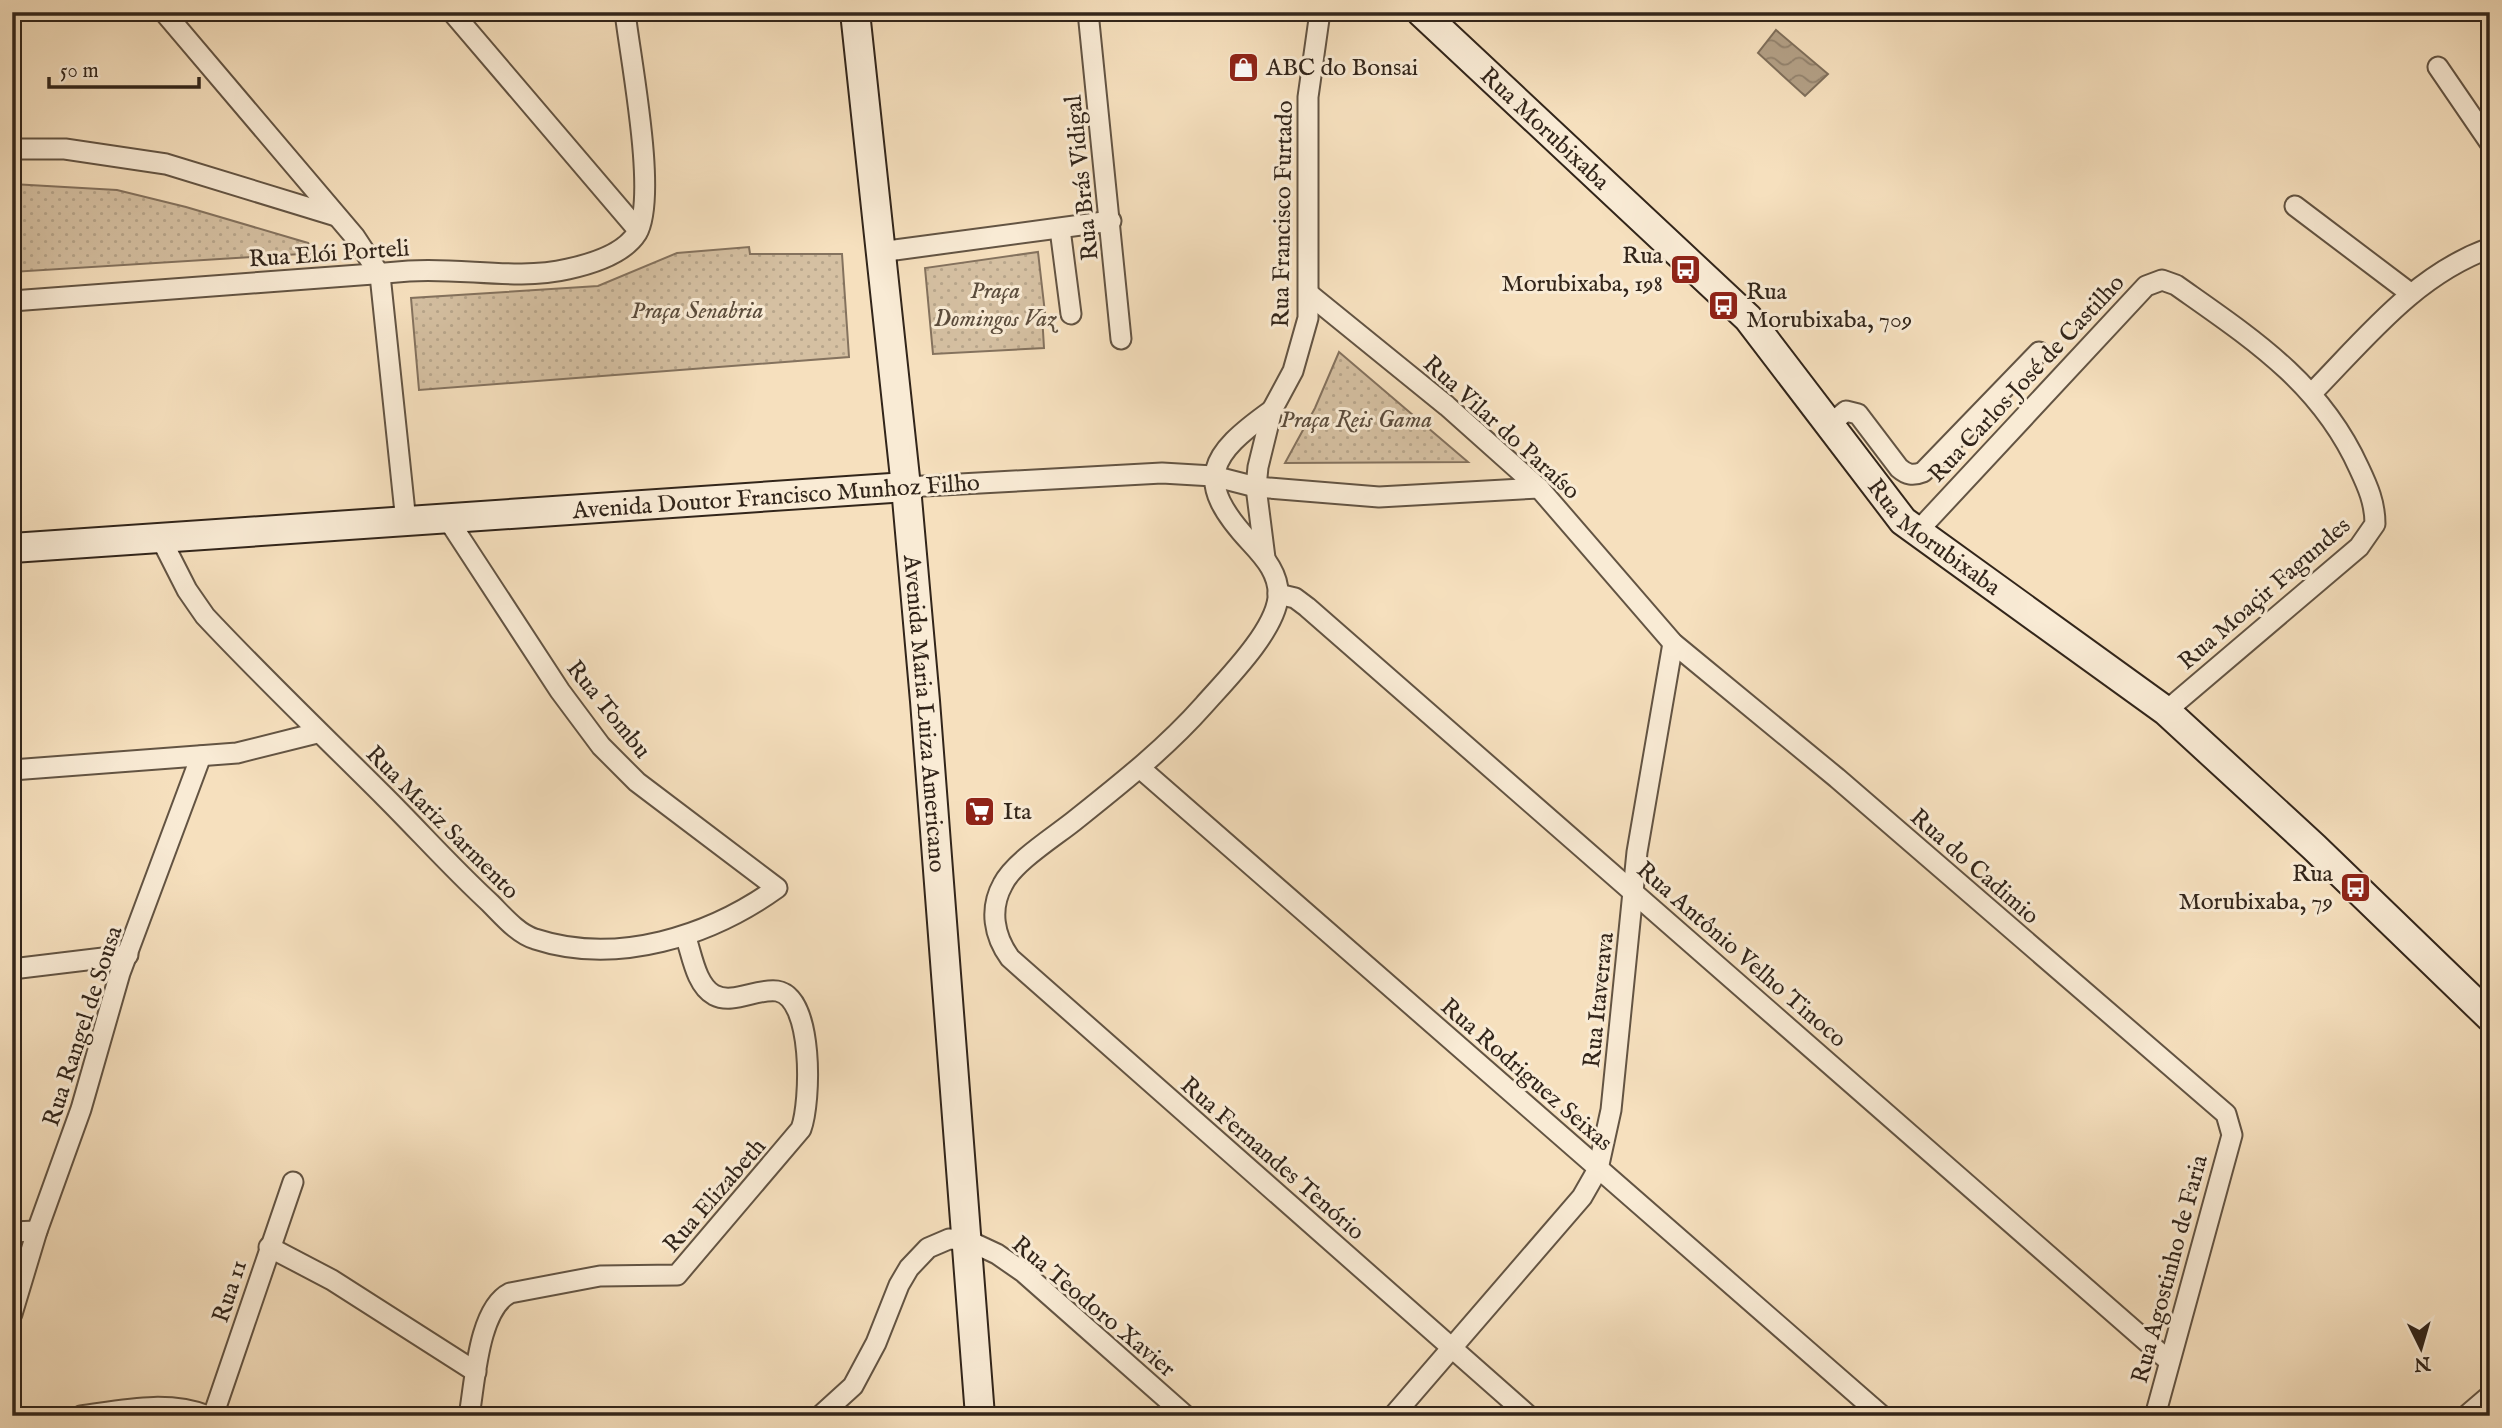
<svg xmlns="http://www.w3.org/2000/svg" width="2502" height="1428" font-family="'IM FELL English',serif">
<defs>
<pattern id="grass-dots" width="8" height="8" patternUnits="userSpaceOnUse" patternTransform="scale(1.75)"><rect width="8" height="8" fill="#d5c0a2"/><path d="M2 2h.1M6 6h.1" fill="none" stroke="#b7a58b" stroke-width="1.8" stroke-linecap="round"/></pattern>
<pattern id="water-waves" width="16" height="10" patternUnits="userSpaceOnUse" patternTransform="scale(1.75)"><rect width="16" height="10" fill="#b3a086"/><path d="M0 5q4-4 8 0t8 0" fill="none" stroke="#92826d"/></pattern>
</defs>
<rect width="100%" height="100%" fill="#f6e0be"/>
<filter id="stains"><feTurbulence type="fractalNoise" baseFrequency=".00286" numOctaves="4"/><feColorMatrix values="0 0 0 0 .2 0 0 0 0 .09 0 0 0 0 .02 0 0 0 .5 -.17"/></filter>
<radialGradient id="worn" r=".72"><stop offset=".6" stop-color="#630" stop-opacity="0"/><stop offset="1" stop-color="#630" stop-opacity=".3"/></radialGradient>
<g fill="url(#grass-dots)" stroke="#84725e" stroke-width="2">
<path d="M 12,184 L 117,190 L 186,207 L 308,243 L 317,253 L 12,272 Z"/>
<path d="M 749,247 L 750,254 L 842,254 L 849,357 L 419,390 L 411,298 L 598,286 L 677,253 Z"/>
<path d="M 1038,252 L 1045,313 L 1042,314 L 1044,348 L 933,354 L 925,268 Z"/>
<path d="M 1339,352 L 1468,462 L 1285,463 L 1315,408 Z"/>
</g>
<path fill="url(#water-waves)" stroke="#7f6f5b" stroke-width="2" d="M 1776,30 L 1828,74 L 1805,96 L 1758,53 Z"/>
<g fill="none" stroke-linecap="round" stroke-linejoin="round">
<defs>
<g id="street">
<path d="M 164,12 L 355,237 L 380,275 L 406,522"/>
<path d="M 452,12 L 638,230"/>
<path d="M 1088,12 L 1121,339"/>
<path d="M 2438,67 L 2490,143"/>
<path d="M 12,149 L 65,149 L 166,164 L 336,216"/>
<path d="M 2295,206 L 2410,293"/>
<path d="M 1060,229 L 1071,314"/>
<path d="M 880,252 L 1111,221"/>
<path d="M 1309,294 L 1447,406 L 1539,488 L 1673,643 L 1837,778 L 2226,1114 L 2232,1135 L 2155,1416"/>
<path d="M 12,301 C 145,292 277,282 409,271 C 461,267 517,281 568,269 C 591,264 624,254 637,233 C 658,197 630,57 625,12"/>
<path d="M 2312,393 C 2366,338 2415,275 2490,248"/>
<path d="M 1272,410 C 1209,455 1192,480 1251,543 C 1265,558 1280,575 1278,598 C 1274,632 1227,679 1204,705 C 1165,749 1119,785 1074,821 C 1054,837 1014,862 1003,884 C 989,909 994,936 1010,958 L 1529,1416"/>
<path d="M 1829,425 L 1846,411 L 1858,414 L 1899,468 C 1907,475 1913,476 1923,472 L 2039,352"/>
<path d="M 906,487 L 1162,473 L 1213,476 L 1256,487 L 1379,497 L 1539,488"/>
<path d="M 1916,533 L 2146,286 L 2162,280 L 2176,285 C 2251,338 2320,382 2359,468 C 2368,487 2375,503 2375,524 L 2359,547 L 2166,711"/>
<path d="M 160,537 L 187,590 L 205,616 C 263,678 325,737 385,797 C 420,832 453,869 490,903 C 503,916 518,934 535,939 C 617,966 710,936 777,888 L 637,782 L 601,746 L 560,691 L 447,518"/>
<path d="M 1265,558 L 1256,487 L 1258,467 L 1272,410 L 1293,371 L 1308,318 L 1308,97 L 1320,12"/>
<path d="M 1278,594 L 1295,598 L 1307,607 L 2169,1361"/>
<path d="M 1140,768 L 1882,1416"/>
<path d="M 12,770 L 237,753 L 317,733"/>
<path d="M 12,969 L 128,955"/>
<path d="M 12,1232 L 37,1231"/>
<path d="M 269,1247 L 332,1280 L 476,1372"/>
<path d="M 12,1314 L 37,1231 L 81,1109 L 120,973 L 201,756"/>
<path d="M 81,1416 C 124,1410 167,1400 208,1416"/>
<path d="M 213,1416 L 293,1182"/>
<path d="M 469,1416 C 475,1383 478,1309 510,1293 L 600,1276 L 677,1275 L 801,1129 C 811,1102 814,997 777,991 C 757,988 733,1005 714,995 C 696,985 692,955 686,938"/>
<path d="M 820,1416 L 853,1386 L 876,1343 L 899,1285 L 909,1268 L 928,1248 L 949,1239 L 967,1240 L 997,1254 L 1023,1272 L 1186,1416"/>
<path d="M 1393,1416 L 1582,1197 L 1598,1169 L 1611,1110 L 1637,852 L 1673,643"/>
<path d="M 2466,1416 L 2487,1398"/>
</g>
<g id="secondary">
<path id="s1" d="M 855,12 L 906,487 L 925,701 L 980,1416"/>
<path id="s2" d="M 1421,12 L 1748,318 L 1903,521 L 2166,711 L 2314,847 L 2490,1017"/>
<path d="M 12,548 L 906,487"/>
</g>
</defs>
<use href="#street" stroke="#635443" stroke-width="23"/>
<use href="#secondary" stroke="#32251a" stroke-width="32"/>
<use href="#street" stroke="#f9ebd5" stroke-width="19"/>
<use href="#secondary" stroke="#f9ebd5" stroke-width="28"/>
</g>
<defs>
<symbol id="shop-square" viewBox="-11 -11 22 22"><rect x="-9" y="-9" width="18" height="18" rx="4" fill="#8f2418" stroke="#f9ebd5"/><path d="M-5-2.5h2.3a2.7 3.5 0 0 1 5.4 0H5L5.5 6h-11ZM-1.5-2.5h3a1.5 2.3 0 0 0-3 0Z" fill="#fff"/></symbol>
<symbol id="bus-square" viewBox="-11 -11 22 22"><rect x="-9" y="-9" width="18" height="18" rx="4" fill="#8f2418" stroke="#f9ebd5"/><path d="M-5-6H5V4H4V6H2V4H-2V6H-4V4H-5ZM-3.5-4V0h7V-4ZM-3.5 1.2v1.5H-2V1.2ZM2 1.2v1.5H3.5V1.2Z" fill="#fff"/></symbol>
<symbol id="supermarket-square" viewBox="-11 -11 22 22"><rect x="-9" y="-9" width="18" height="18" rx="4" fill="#8f2418" stroke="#f9ebd5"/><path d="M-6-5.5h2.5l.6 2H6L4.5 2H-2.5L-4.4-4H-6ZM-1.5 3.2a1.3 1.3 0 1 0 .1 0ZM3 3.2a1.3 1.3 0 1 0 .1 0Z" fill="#fff"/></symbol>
</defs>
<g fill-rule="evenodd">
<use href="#shop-square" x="1226" y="50" width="35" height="35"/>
<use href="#bus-square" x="1668" y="252" width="35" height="35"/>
<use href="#bus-square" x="1706" y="288" width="35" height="35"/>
<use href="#supermarket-square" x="962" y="794" width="35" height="35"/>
<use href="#bus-square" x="2338" y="870" width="35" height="35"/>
</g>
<g text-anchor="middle" stroke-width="6" stroke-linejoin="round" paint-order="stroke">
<g font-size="24" fill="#32251a" stroke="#f9ebd5" text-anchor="start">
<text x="1266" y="75">ABC do Bonsai</text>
<text x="1663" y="263" text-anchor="end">Rua<tspan x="1663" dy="28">Morubixaba, 198</tspan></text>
<text x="1746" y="299">Rua<tspan x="1746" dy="28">Morubixaba, 709</tspan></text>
<text x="1003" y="819">Ita</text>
<text x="2333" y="881" text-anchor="end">Rua<tspan x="2333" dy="28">Morubixaba, 79</tspan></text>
</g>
<g font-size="24" fill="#32251a" stroke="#f9ebd5">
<text dy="8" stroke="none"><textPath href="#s2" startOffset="170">Rua Morubixaba</textPath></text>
<text transform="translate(1081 178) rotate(-96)" y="8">Rua Brás Vidigal</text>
<text transform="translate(1282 214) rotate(-89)" y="8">Rua Francisco Furtado</text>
<text transform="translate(329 253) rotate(-4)" y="8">Rua Elói Porteli</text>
<text transform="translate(2026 378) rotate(-47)" y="8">Rua Carlos José de Castilho</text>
<text transform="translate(1502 427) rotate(42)" y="8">Rua Vilar do Paraíso</text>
<text transform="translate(776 496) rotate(-4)" y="8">Avenida Doutor Francisco Munhoz Filho</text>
<text dy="8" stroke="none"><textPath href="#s2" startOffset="737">Rua Morubixaba</textPath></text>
<text transform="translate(2264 593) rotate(-41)" y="8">Rua Moaçir Fagundes</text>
<text transform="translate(609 709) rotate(51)" y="8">Rua Tombu</text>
<text dy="8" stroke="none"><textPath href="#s1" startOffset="705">Avenida Maria Luiza Americano</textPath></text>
<text transform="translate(443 822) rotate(45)" y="8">Rua Mariz Sarmento</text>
<text transform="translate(1975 866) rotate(41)" y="8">Rua do Cadimio</text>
<text transform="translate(1742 954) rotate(41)" y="8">Rua Antônio Velho Tinoco</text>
<text transform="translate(1598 1000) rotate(-84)" y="8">Rua Itaverava</text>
<text transform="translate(82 1026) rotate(-72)" y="8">Rua Rangel de Sousa</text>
<text transform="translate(1527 1074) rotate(41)" y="8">Rua Rodriguez Seixas</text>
<text transform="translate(1273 1158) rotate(41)" y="8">Rua Fernandes Tenório</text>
<text transform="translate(714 1195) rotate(-49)" y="8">Rua Elizabeth</text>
<text transform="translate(2169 1269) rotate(-75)" y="8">Rua Agostinho de Faria</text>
<text transform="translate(229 1291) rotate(-72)" y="8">Rua 11</text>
<text transform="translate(1094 1306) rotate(40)" y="8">Rua Teodoro Xavier</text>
</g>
<g font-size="24" font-style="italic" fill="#5b4c3c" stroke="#f9ebd5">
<text x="995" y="298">Praça<tspan x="995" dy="28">Domingos Vaz</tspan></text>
<text x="697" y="318">Praça Senabria</text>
<text x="1356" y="427">Praça Reis Gama</text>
</g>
</g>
<rect width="2502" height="1428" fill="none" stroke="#f6e0be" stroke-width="42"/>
<rect x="14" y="14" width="2474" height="1400" fill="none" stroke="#32251a" stroke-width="3.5"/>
<rect x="21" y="21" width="2460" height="1386" fill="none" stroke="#32251a" stroke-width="2"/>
<g transform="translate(2421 1348) rotate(175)" stroke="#f9ebd5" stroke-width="5" paint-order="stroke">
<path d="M0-5L12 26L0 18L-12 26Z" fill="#32251a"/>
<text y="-10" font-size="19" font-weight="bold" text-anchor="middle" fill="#32251a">N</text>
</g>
<path d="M49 77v10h150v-10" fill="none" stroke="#32251a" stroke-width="3.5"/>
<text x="60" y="77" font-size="21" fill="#32251a" stroke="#f9ebd5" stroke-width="5" paint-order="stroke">50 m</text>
<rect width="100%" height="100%" filter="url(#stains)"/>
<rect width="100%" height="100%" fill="url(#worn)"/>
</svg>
